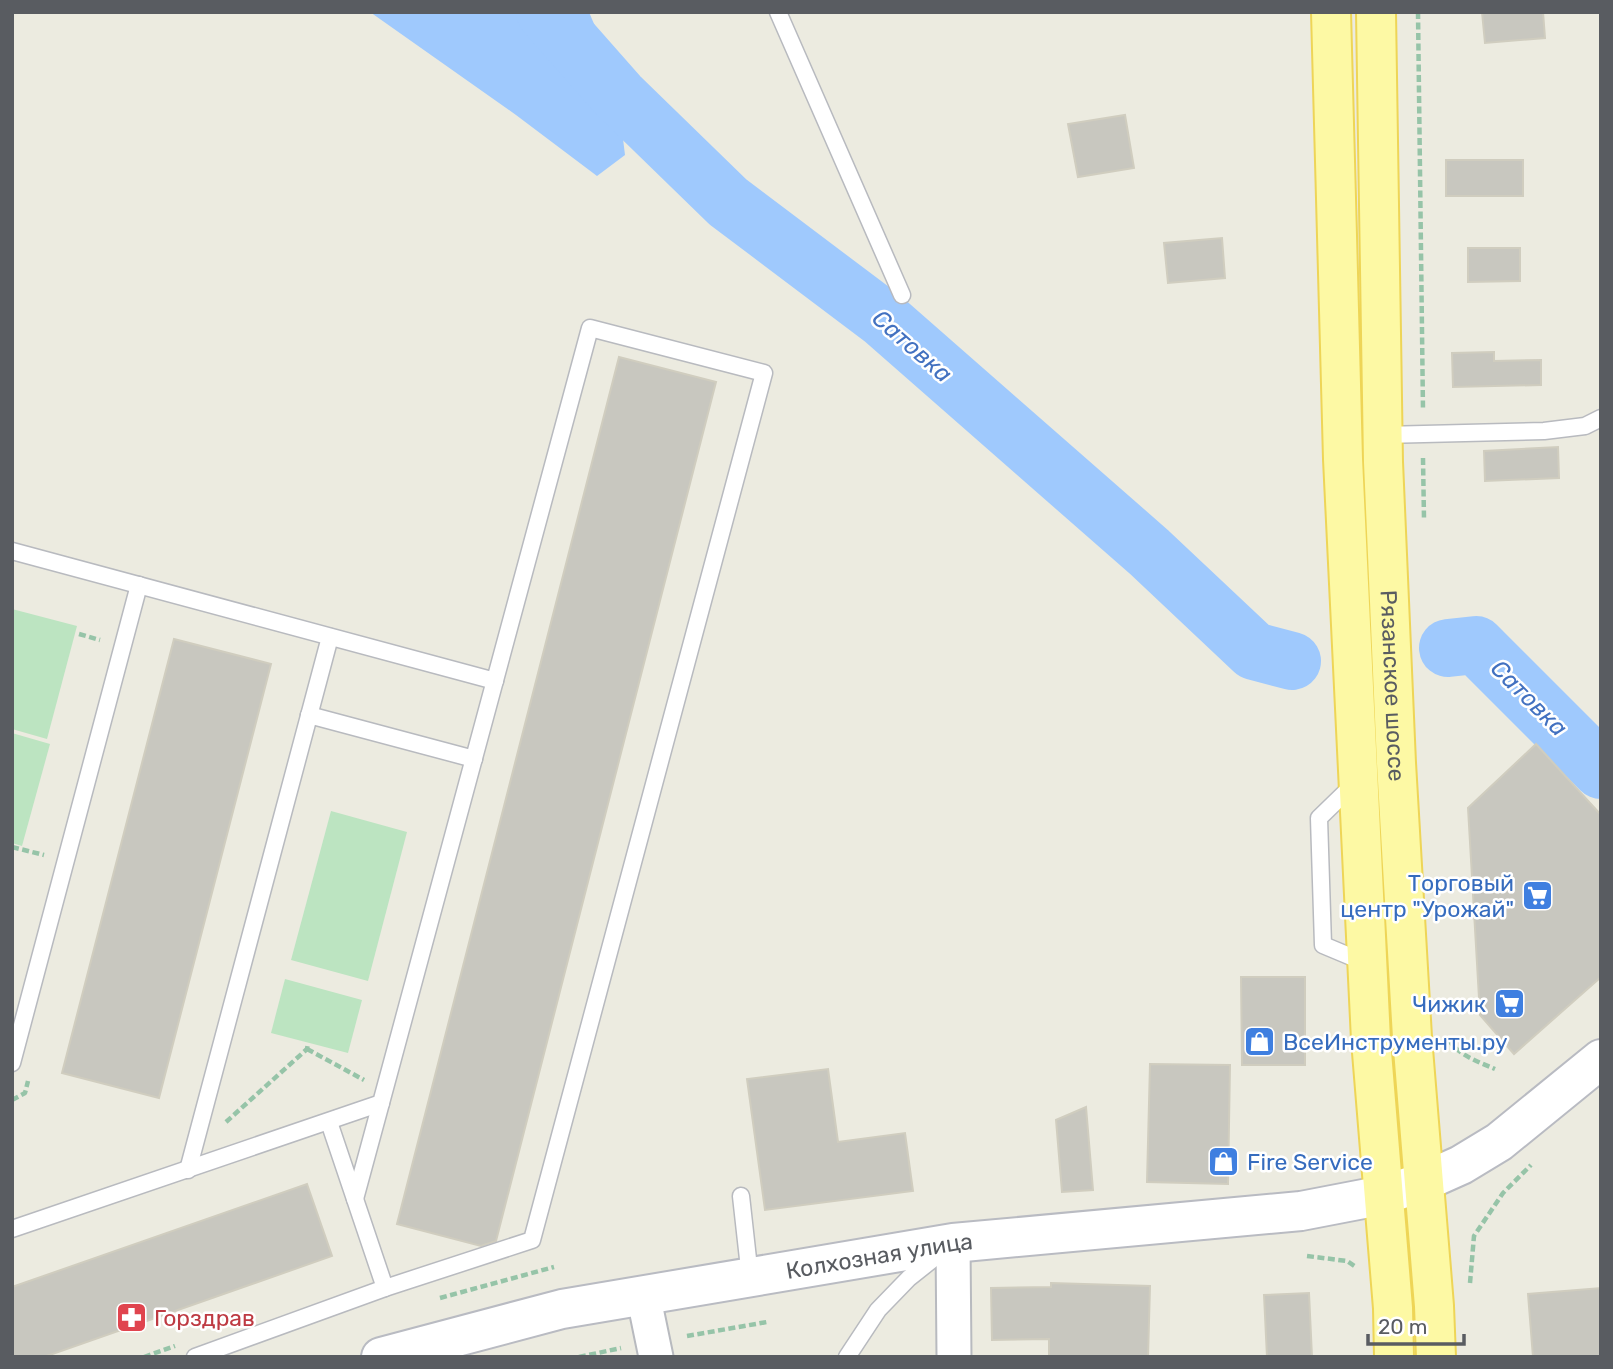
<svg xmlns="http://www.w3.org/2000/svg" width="1613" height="1369" font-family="Rubik,sans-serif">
<rect width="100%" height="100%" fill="#ecebe0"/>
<g fill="#bce4c1">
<path d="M 12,609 L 77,626 L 47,739 L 12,729 Z"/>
<path d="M 12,733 L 50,744 L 22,846 L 12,843 Z"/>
<path d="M 331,811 L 407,832 L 368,981 L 291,960 Z"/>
<path d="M 285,979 L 362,1000 L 348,1053 L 271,1033 Z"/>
</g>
<path fill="#9fc9fd" d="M 370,12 L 589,12 L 615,74 L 625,155 L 597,176 L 516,115 Z"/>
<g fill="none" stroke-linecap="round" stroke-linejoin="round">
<g stroke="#9fc9fd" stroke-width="58">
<path d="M 545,12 L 619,96 L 728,202 L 882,318 L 1149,552 L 1254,651 L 1292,661"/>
<path d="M 1448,648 L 1476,645 L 1601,770"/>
</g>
</g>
<g fill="#c8c7bf" stroke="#d0cdbf" stroke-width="2">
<path d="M 1482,12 L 1543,12 L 1545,38 L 1485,43 Z"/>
<path d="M 1125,115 L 1134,168 L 1078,177 L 1068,124 Z"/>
<rect x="1446" y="160" width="77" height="36"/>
<path d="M 1222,238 L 1225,278 L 1168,283 L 1164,243 Z"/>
<path d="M 1468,248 L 1520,248 L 1520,281 L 1468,282 Z"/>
<path d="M 1494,352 L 1494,361 L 1541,360 L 1541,385 L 1453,387 L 1452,353 Z"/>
<path d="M 619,357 L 716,382 L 496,1241 L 481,1246 L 397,1224 Z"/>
<path d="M 1558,447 L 1559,478 L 1485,481 L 1484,451 Z"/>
<path d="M 174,639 L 271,664 L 159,1098 L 62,1073 Z"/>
<path d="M 1536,744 L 1601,815 L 1601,977 L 1514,1054 L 1480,1015 L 1468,808 Z"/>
<path d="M 1241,977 L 1305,977 L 1305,1065 L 1242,1065 Z"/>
<path d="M 1150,1064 L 1230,1065 L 1228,1184 L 1147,1182 Z"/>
<path d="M 828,1069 L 838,1142 L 905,1133 L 913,1191 L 765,1210 L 747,1079 Z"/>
<path d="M 1086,1107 L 1093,1190 L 1062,1192 L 1056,1120 Z"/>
<path d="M 307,1184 L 332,1256 L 44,1357 L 12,1357 L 12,1287 Z"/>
<path d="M 1051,1283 L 1150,1286 L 1148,1357 L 1049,1357 L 1049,1339 L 992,1340 L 991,1288 L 1051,1287 Z"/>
<path d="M 1601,1288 L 1601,1357 L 1533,1357 L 1528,1294 Z"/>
<path d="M 1309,1293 L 1312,1357 L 1267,1357 L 1264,1295 Z"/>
</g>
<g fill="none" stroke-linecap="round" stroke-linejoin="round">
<defs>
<g id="service">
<path d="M 778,12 L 902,295"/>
<path d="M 1383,435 L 1544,431 L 1585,426 L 1601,418"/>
<path d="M 12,551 L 495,681"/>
<path d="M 309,715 L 474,759"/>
<path d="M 1354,784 L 1319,818 L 1323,945 L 1366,963"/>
<path d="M 12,1063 L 139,585"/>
<path d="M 188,1170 L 330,637"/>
<path d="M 741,1196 L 750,1277"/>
<path d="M 355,1199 L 381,1103"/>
<path d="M 12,1229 L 381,1103 L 590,328 L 764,373 L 532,1240 L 385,1288"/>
<path d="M 195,1357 L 385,1288 L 329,1122"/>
<path d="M 847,1357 L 878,1310 L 909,1278 L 938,1255"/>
</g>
<g id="minor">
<path d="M 953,1243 L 954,1357"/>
<path d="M 643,1294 L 656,1357"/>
</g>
<g id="secondary">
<path id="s1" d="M 381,1357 L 562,1309 L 953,1243 L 1301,1211 L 1384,1195 L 1423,1182 L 1461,1165 L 1499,1142 L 1601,1059"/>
</g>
<g id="primary">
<path d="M 1331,12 L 1343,459 L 1371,1040 L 1393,1308 L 1394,1357"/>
<path id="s2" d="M 1376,12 L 1383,462 L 1396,763 L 1412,1037 L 1434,1306 L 1436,1357"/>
</g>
</defs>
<use href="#service" stroke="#b8babf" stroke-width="19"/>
<use href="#minor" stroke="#b8babf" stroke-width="37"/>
<use href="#secondary" stroke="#b9bbc2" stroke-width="42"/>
<use href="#primary" stroke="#eed557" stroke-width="42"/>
<g stroke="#96c4a8" stroke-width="4.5" stroke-dasharray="7 3.5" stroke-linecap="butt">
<path d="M 1418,12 L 1423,410"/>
<path d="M 1423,458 L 1424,519"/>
<path d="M 79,634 L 100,640"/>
<path d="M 12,847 L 44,855"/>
<path d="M 1449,1040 C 1458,1055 1479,1062 1495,1069"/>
<path d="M 307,1049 L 364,1080"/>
<path d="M 12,1100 L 25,1093 L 28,1081"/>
<path d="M 226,1122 L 307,1049 L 308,1043"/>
<path d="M 1307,1256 L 1347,1261 L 1356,1267"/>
<path d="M 1470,1283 L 1474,1236 L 1503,1193 L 1531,1165"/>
<path d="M 440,1298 L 554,1267"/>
<path d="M 687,1336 L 767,1322"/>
<path d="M 144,1357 L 175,1346"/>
<path d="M 579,1357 L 621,1348"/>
</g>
<use href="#service" stroke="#fff" stroke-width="16"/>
<use href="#minor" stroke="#fff" stroke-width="33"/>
<use href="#secondary" stroke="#fff" stroke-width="38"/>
<use href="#primary" stroke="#fdf9a4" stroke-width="38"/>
</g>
<defs>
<symbol id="supermarket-square" viewBox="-11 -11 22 22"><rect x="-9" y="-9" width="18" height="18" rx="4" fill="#3f7fe0" stroke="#fff"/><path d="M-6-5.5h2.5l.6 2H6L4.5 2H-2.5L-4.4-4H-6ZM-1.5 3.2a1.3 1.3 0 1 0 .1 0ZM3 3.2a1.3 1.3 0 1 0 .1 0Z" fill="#fff"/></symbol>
<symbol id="shop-square" viewBox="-11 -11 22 22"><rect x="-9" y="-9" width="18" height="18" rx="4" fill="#3f7fe0" stroke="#fff"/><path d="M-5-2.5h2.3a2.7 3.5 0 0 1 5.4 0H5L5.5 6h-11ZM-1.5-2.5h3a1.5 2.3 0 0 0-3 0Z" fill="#fff"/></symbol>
<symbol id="pharmacy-square" viewBox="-11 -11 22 22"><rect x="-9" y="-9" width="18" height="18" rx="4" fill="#e0444e" stroke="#fff"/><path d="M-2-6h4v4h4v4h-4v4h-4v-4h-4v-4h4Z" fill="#fff"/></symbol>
</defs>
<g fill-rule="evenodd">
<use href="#supermarket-square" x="1520" y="878" width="35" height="35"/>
<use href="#supermarket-square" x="1492" y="986" width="35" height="35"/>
<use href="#shop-square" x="1242" y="1024" width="35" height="35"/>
<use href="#shop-square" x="1206" y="1144" width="35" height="35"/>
<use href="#pharmacy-square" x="114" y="1300" width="35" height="35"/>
</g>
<g text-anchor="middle" stroke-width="5" stroke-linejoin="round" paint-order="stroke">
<g font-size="23" fill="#595c61" stroke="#fff">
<text dy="8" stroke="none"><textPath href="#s2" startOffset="674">Рязанское шоссе</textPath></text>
<text dy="8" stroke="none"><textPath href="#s1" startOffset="509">Колхозная улица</textPath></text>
</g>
<g font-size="23" fill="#366cbe" stroke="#fff" text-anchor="end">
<text x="1514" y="891">Торговый<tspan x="1514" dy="26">центр "Урожай"</tspan></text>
<text x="1486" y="1012">Чижик</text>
<text x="1283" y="1050" text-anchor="start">ВсеИнструменты.ру</text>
<text x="1247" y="1170" text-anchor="start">Fire Service</text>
</g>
<g font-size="23" fill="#be3a42" stroke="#fff" text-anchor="start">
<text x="154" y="1326">Горздрав</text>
</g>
<g font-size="24" font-style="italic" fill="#4271c0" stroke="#fff">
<text transform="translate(912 346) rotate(41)" y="8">Сатовка</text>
<text transform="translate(1529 698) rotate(45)" y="8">Сатовка</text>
</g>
</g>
<rect width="1613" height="1369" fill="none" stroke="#595c61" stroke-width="28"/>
<path d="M1368 1334v10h96v-10" fill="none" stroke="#595c61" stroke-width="3.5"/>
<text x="1378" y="1334" font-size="21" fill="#595c61" stroke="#ffffff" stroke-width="5" paint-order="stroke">20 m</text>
</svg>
